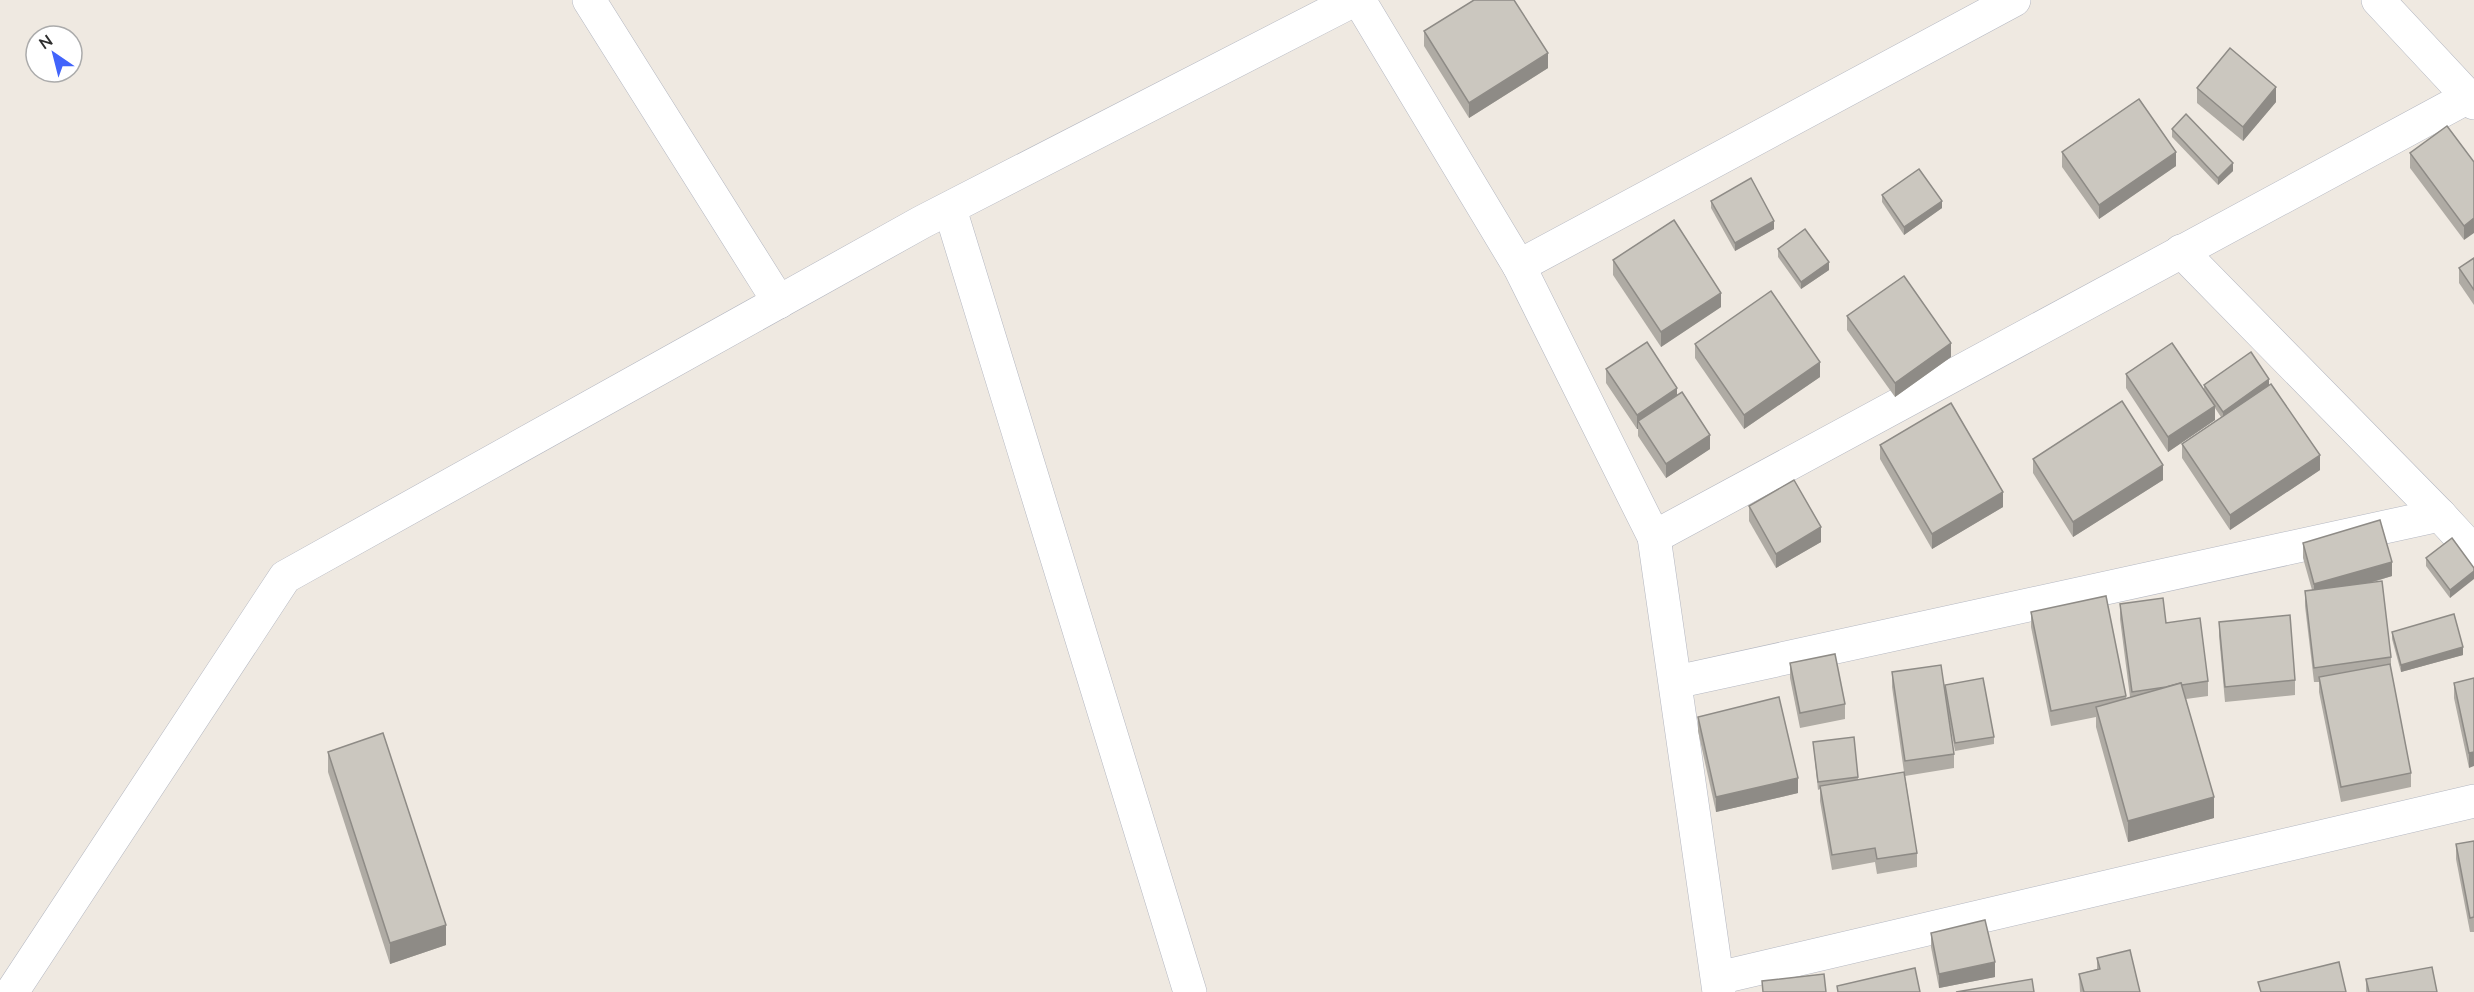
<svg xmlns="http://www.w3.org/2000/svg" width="2474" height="992" font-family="Mulish,sans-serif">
<rect width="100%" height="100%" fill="#efe9e1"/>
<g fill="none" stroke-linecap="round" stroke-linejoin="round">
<defs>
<g id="street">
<path d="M 589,0 L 779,302"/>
<path d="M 1359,0 L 1519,266 L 1654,537 L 1719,992"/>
<path d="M 2378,0 L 2474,103"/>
<path d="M 950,209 L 1190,992"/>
<path d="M 2181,251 L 2440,515 L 2474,552"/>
<path d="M 1519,266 L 2014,0"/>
<path d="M 1654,537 L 2468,97"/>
<path d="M 1676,682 L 2440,515"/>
<path d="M 1718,978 L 2474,801"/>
</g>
<path id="secondary" d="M 12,992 L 285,577 L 922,222 L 1354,0"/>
</defs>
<use href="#street" stroke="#b4b7c1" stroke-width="34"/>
<use href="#secondary" stroke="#b4b7c1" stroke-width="34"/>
<use href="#street" stroke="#fff" stroke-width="33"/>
<use href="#secondary" stroke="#fff" stroke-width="33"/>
</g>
<g fill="#afaba4">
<path d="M 1424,31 L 1548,68 L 1469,118 L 1424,46 Z"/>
<path d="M 2197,88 L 2276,102 L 2243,141 L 2197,103 Z"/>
<path d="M 2172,129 L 2233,171 L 2218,185 L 2172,137 Z"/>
<path d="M 2062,152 L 2176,166 L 2099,219 L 2062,167 Z"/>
<path d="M 2410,153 L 2474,162 L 2464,240 L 2410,168 Z"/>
<path d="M 1882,195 L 1942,208 L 1904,235 L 1882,202 Z"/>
<path d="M 1711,201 L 1774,229 L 1735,251 L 1711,208 Z"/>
<path d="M 1778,249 L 1829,270 L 1801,289 L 1778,257 Z"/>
<path d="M 2474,258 L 2474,305 L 2459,283 L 2459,268 Z"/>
<path d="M 1613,260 L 1721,307 L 1661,347 L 1613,275 Z"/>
<path d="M 1847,316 L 1951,357 L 1895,397 L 1847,330 Z"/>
<path d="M 1695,344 L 1820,377 L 1744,429 L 1695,358 Z"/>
<path d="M 1606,369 L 1677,395 L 1710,449 L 1666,478 L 1638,436 L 1638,429 L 1637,429 L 1606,383 Z"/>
<path d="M 2126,374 L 2204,390 L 2204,385 L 2269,385 L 2320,470 L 2230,530 L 2182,458 L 2182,444 L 2221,417 L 2215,408 L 2215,420 L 2168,452 L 2126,388 Z"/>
<path d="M 1880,445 L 2003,507 L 1932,549 L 1880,459 Z"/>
<path d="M 2033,459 L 2163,480 L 2073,537 L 2033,473 Z"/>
<path d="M 1749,506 L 1821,542 L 1776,568 L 1749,521 Z"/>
<path d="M 2303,543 L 2392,576 L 2370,583 L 2391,657 L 2391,671 L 2411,773 L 2411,787 L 2341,802 L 2319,692 L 2319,682 L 2314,682 L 2305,606 L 2305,591 L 2312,590 L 2303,558 Z"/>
<path d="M 2426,558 L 2474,568 L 2450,598 L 2426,566 Z"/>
<path d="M 2120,604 L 2166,623 L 2208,681 L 2208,696 L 2186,699 L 2214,818 L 2128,842 L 2096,727 L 2096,717 L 2051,726 L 2031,627 L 2031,612 L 2126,696 L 2126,699 L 2130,697 L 2120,619 Z"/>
<path d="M 2219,622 L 2295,680 L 2295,695 L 2225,702 L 2219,636 Z"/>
<path d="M 2392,632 L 2463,655 L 2401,672 L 2392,639 Z"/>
<path d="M 1790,663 L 1845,704 L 1845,719 L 1800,728 L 1790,678 Z"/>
<path d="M 1892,672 L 1945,688 L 1994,737 L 1994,744 L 1955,751 L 1948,714 L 1954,754 L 1954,768 L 1905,776 L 1917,853 L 1917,867 L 1877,874 L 1875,862 L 1832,870 L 1820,801 L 1820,789 L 1818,790 L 1813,742 L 1858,777 L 1858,780 L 1904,772 L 1892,687 Z"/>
<path d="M 2474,678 L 2469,768 L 2454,698 L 2454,683 Z"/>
<path d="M 1698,717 L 1798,793 L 1716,812 L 1698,731 Z"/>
<path d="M 328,752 L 446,945 L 390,964 L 328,772 Z"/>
<path d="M 2474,841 L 2474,932 L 2470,932 L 2456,859 L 2456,844 Z"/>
<path d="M 1931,933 L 1995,977 L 1939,988 L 1931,947 Z"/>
<path d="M 2097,958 L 2140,992 L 2080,992 L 2079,974 L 2097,969 Z"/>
<path d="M 2366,979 L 2437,992 L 2366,992 Z"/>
</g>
<g fill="#8e8b86">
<path d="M 1548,53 L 1548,68 L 1469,118 L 1469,103 Z"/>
<path d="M 2276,87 L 2276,102 L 2243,141 L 2243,127 Z"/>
<path d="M 2176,152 L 2176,166 L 2099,219 L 2099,205 Z"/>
<path d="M 2233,163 L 2233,171 L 2218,185 L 2218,178 Z"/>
<path d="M 1942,201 L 1942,208 L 1904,235 L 1904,227 Z"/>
<path d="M 2474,218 L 2474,233 L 2464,240 L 2464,226 Z"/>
<path d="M 1774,221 L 1774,229 L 1735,251 L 1735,243 Z"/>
<path d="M 1829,262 L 1829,270 L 1801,289 L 1801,282 Z"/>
<path d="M 1721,293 L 1721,307 L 1661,347 L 1661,332 Z"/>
<path d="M 1951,343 L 1951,357 L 1895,397 L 1895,383 Z"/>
<path d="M 1820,362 L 1820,377 L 1744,429 L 1744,415 Z"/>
<path d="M 2269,379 L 2269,387 L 2223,419 L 2223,412 Z"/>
<path d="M 1677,388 L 1677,403 L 1638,421 L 1638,429 L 1637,429 L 1637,415 Z"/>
<path d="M 2215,406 L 2215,420 L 2168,452 L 2168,437 Z"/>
<path d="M 1710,435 L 1710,449 L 1666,478 L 1666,464 Z"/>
<path d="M 2320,455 L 2320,470 L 2230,530 L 2230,515 Z"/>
<path d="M 2163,465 L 2163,480 L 2073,537 L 2073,522 Z"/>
<path d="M 2003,492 L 2003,507 L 1932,549 L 1932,534 Z"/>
<path d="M 1821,527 L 1821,542 L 1776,568 L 1776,554 Z"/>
<path d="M 2392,562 L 2392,576 L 2314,599 L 2314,584 Z"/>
<path d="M 2474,571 L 2474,579 L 2450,598 L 2450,590 Z"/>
<path d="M 2463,647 L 2463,655 L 2401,672 L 2401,665 Z"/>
<path d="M 2474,752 L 2474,766 L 2469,768 L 2469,753 Z"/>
<path d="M 1798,778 L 1798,793 L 1716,812 L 1716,797 Z"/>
<path d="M 2214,797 L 2214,818 L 2128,842 L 2128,821 Z"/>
<path d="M 446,925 L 446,945 L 390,964 L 390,943 Z"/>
<path d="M 1995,962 L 1995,977 L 1939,988 L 1939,974 Z"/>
</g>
<g fill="#cbc7bf" stroke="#8e8b86" stroke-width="1.5">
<path d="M 1474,0 L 1514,0 L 1548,53 L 1469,103 L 1424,31 Z"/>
<path d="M 2230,48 L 2276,87 L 2243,127 L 2197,88 Z"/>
<path d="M 2139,99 L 2176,152 L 2099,205 L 2062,152 Z"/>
<path d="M 2186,114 L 2233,163 L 2218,178 L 2172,129 Z"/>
<path d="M 2447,126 L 2474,162 L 2474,218 L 2464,226 L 2410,153 Z"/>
<path d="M 1919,169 L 1942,201 L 1904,227 L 1882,195 Z"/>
<path d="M 1751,178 L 1774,221 L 1735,243 L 1711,201 Z"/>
<path d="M 1674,220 L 1721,293 L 1661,332 L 1613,260 Z"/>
<path d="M 1805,229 L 1829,262 L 1801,282 L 1778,249 Z"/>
<path d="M 2474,258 L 2474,290 L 2459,268 Z"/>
<path d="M 1904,276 L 1951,343 L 1895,383 L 1847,316 Z"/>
<path d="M 1771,291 L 1820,362 L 1744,415 L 1695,344 Z"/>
<path d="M 1647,342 L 1677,388 L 1637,415 L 1606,369 Z"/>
<path d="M 2172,343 L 2215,406 L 2168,437 L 2126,374 Z"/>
<path d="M 2251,352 L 2269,379 L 2223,412 L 2204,385 Z"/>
<path d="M 2271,384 L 2320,455 L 2230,515 L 2182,444 Z"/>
<path d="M 1682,392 L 1710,435 L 1666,464 L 1638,421 Z"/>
<path d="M 2122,401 L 2163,465 L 2073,522 L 2033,459 Z"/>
<path d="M 1951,403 L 2003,492 L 1932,534 L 1880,445 Z"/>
<path d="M 1794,480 L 1821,527 L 1776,554 L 1749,506 Z"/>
<path d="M 2380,520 L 2392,562 L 2314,584 L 2303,543 Z"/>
<path d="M 2452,538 L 2474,568 L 2474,571 L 2450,590 L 2426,558 Z"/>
<path d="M 2382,581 L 2391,657 L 2314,668 L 2305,591 Z"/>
<path d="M 2106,596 L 2126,696 L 2051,711 L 2031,612 Z"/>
<path d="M 2163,598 L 2166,623 L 2200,618 L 2208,681 L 2182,685 L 2181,683 L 2166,687 L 2132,692 L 2120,604 Z"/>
<path d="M 2454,614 L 2463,647 L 2401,665 L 2392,632 Z"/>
<path d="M 2290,615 L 2295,680 L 2225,687 L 2219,622 Z"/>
<path d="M 1835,654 L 1845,704 L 1800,713 L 1790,663 Z"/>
<path d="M 2390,664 L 2411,773 L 2341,787 L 2319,677 Z"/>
<path d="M 1941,665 L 1954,754 L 1905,761 L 1892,672 Z"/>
<path d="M 1983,678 L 1994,737 L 1955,743 L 1945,685 Z"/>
<path d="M 2474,678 L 2474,752 L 2469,753 L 2454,683 Z"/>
<path d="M 2181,683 L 2214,797 L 2128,821 L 2096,707 Z"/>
<path d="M 1779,697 L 1798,778 L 1716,797 L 1698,717 Z"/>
<path d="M 383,733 L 446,925 L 390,943 L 328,752 Z"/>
<path d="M 1854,737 L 1858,777 L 1818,782 L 1813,742 Z"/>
<path d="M 1904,772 L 1917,853 L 1877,859 L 1875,848 L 1832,855 L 1820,786 Z"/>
<path d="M 2474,841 L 2474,917 L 2470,918 L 2456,844 Z"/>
<path d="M 1985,920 L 1995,962 L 1939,974 L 1931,933 Z"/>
<path d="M 2130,950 L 2140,992 L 2084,992 L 2079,974 L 2100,969 L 2097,958 Z"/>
<path d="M 2339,962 L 2346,992 L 2261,992 L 2258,982 Z"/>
<path d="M 2432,967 L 2437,992 L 2369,992 L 2366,979 Z"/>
<path d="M 1915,968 L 1920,992 L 1838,992 L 1837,986 Z"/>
<path d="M 1824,974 L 1826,992 L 1763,992 L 1762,981 Z"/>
<path d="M 2032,979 L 2034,992 L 1956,992 Z"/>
</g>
<g transform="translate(54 54) rotate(325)"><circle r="28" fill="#ffffff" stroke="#ababab" stroke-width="1.5"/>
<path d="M0-4.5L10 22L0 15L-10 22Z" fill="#4264fb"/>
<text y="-9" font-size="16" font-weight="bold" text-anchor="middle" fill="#2e2e2e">N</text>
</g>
</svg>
